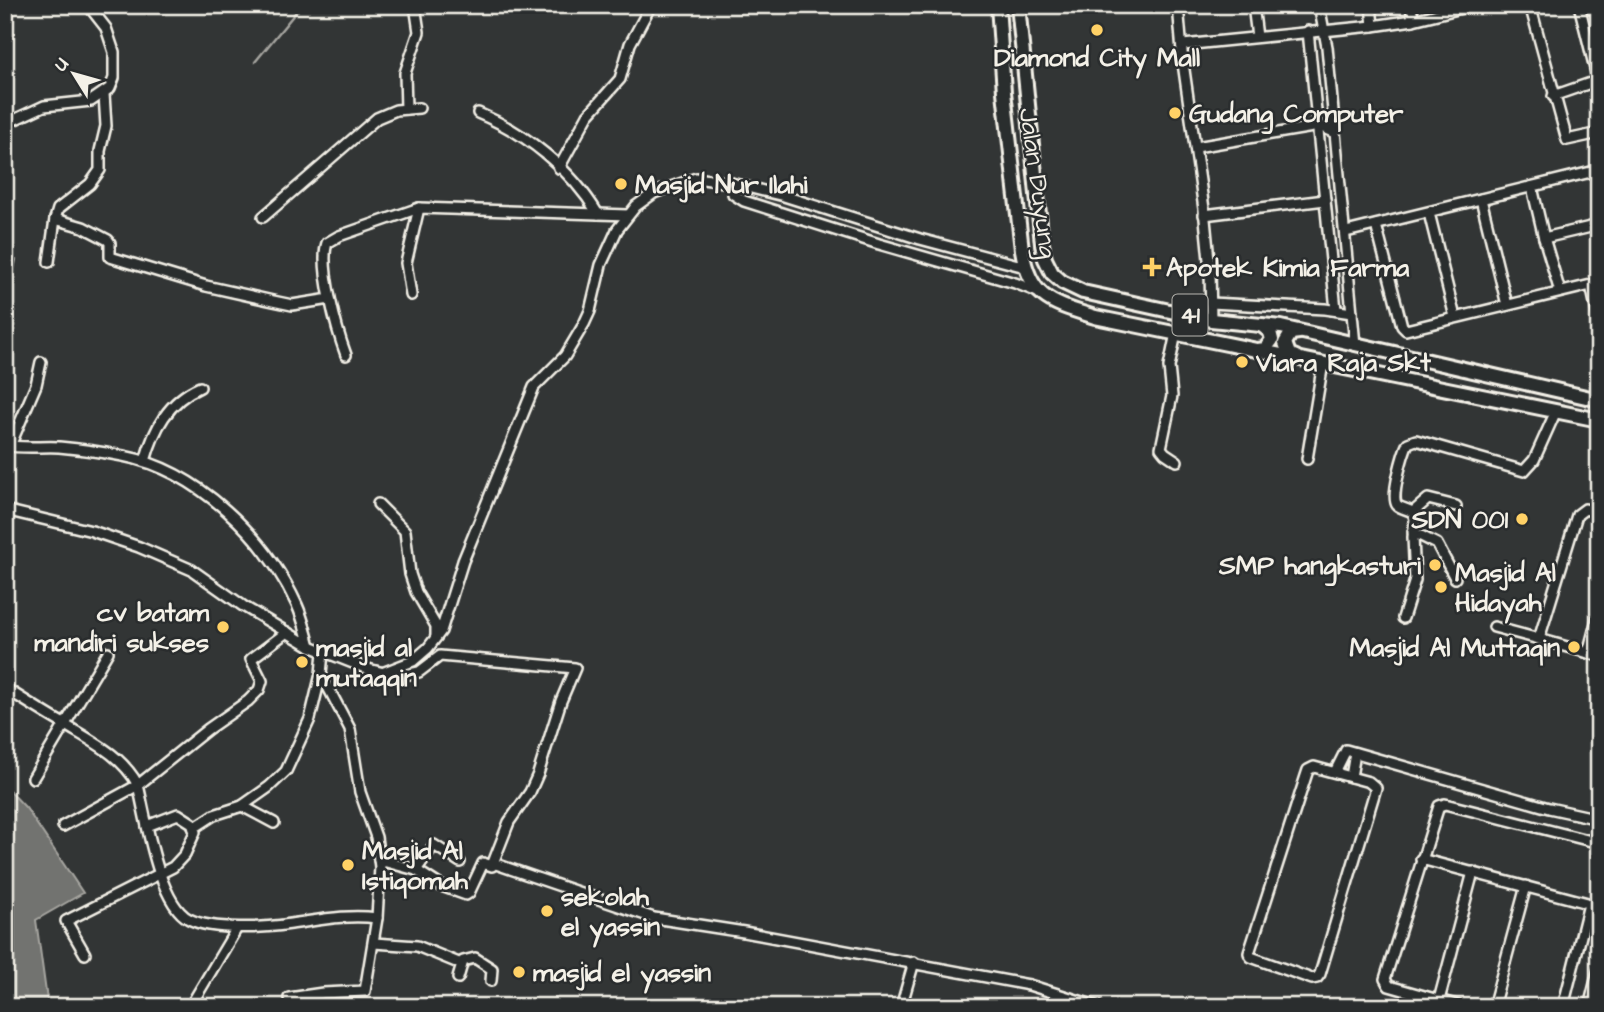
<svg xmlns="http://www.w3.org/2000/svg" width="1604" height="1012" font-family="'Architects Daughter',sans-serif">
<rect width="100%" height="100%" fill="#323535"/>
<filter id="ink" filterUnits="userSpaceOnUse"><feTurbulence type="fractalNoise" baseFrequency=".0143" numOctaves="2"/><feDisplacementMap in="SourceGraphic" scale="14" xChannelSelector="R" yChannelSelector="G"/><feConvolveMatrix kernelMatrix="1 2 1 2 8 2 1 2 1" color-interpolation-filters="sRGB"/></filter>
<g filter="url(#ink)">
<path fill="#4b4d4c" stroke="#a09f9a" stroke-width="2" d="M 5,258 L 16,260 L 5,311 Z"/>
<path fill="#727370" stroke="#a6a5a0" stroke-width="2" d="M 5,786 L 26,808 L 83,893 L 36,920 L 48,1007 L 5,1007 Z"/>
<g fill="none" stroke-linecap="round" stroke-linejoin="round">
<path stroke="#a6a5a0" stroke-width="2.5" d="M 255,62 L 300,7 L 305,5"/>
<defs>
<g id="minor">
<path d="M 1178,5 L 1183,63 L 1204,209 L 1210,270 L 1211,320"/>
<path d="M 1253,5 L 1257,37"/>
<path d="M 1319,5 L 1327,47 L 1355,345"/>
<path d="M 1371,5 L 1373,26"/>
<path d="M 1411,5 L 1413,20"/>
<path d="M 1530,5 L 1567,140 L 1599,133"/>
<path d="M 1579,5 L 1598,81"/>
<path d="M 1308,31 L 1336,310"/>
<path d="M 1183,45 L 1373,26 L 1413,20 L 1474,5"/>
<path d="M 1553,96 L 1599,80"/>
<path d="M 406,109 L 405,73 L 419,32 L 415,5"/>
<path d="M 478,113 C 526,133 571,169 598,214"/>
<path d="M 5,124 L 44,106 L 91,101 L 110,88 L 114,78 L 114,52 L 106,28 L 88,5"/>
<path d="M 1196,147 L 1319,126 L 1334,132"/>
<path d="M 559,168 L 588,115 L 620,79 L 630,44 L 651,5"/>
<path d="M 731,183 L 733,194 L 744,201 L 879,244 L 1015,283 L 1038,292"/>
<path d="M 1532,187 L 1544,238 L 1560,292"/>
<path d="M 1481,199 L 1507,305"/>
<path d="M 1429,213 L 1455,317"/>
<path d="M 1204,215 L 1325,200"/>
<path d="M 263,217 L 377,118 L 396,110 L 419,108"/>
<path d="M 55,219 L 58,209 L 90,184 L 100,170 L 100,151 L 106,126 L 104,94"/>
<path d="M 1376,225 L 1402,326 L 1406,330 L 1599,283"/>
<path d="M 1346,232 L 1599,170"/>
<path d="M 1544,238 L 1599,225"/>
<path d="M 49,262 L 55,219 L 83,227 L 108,240 L 110,243 L 110,257 L 206,286 L 273,301 L 292,305 L 330,299"/>
<path d="M 1591,285 L 1599,321"/>
<path d="M 411,295 L 406,263 L 419,208"/>
<path d="M 1211,303 L 1325,309 L 1352,313"/>
<path d="M 1176,333 L 1169,367 L 1172,396 L 1161,448 L 1165,453 L 1177,461"/>
<path d="M 346,355 C 337,331 319,266 327,243 L 339,236 L 419,208 L 628,215"/>
<path d="M 5,445 C 22,449 42,446 59,447 C 80,449 102,452 123,456 C 197,470 266,537 297,605 C 303,618 306,632 310,646"/>
<path d="M 10,446 L 36,385 L 41,362"/>
<path d="M 1307,459 L 1323,363"/>
<path d="M 145,461 C 154,429 168,401 200,387"/>
<path d="M 378,504 L 405,531 L 410,574 L 416,592 L 436,626 L 436,637"/>
<path d="M 5,510 L 92,531 L 139,547 L 192,570 L 243,606 L 310,646 L 368,669 L 392,675 L 405,675 L 419,672 L 440,656 L 575,668 L 561,701 L 538,774 L 530,792 L 509,822 L 493,863"/>
<path d="M 1413,512 L 1428,499 L 1456,506"/>
<path d="M 1413,532 L 1437,544 L 1455,578"/>
<path d="M 1403,618 L 1415,580 L 1413,537 L 1415,519 L 1413,512 C 1409,510 1400,508 1397,505 C 1390,497 1404,451 1408,443 L 1416,440 L 1524,471 L 1534,460 L 1556,411"/>
<path d="M 1494,627 L 1539,639 L 1577,515 L 1585,509 L 1599,513"/>
<path d="M 1539,639 L 1599,656"/>
<path d="M 1588,653 L 1599,612"/>
<path d="M 382,673 L 413,661 L 428,648 L 441,631 L 463,561 L 534,387 L 565,356 L 584,324 L 590,311 L 601,265 L 617,230 L 636,206 L 654,193 L 696,178 L 731,183 L 784,196 L 920,239 L 1025,267"/>
<path d="M 5,688 C 24,700 43,712 62,723 C 91,741 121,754 138,785 C 146,817 158,903 189,919 C 213,931 265,928 291,924 C 320,920 348,914 377,918"/>
<path d="M 1314,767 L 1369,782 L 1376,788 L 1320,974 L 1317,978 L 1312,979 L 1251,957 L 1249,953 L 1306,776 L 1308,770 Z"/>
<path d="M 1335,772 L 1346,750 L 1549,808 L 1599,819"/>
<path d="M 1351,777 L 1355,753"/>
<path d="M 33,778 L 108,652"/>
<path d="M 242,806 L 274,823"/>
<path d="M 63,826 L 138,785 L 208,729 L 248,701 L 259,690 L 262,681 L 251,659 L 287,632"/>
<path d="M 194,828 L 214,815 L 242,806 L 269,787 L 286,771 L 310,719 L 321,674 L 323,652"/>
<path d="M 1421,859 L 1599,906"/>
<path d="M 379,860 L 416,870 L 441,886 L 466,895 L 469,893 L 483,863 L 492,866 L 493,863 L 654,918 L 744,932 L 1029,985 L 1099,1007"/>
<path d="M 416,870 L 434,845 L 460,862"/>
<path d="M 374,943 L 417,946 L 461,964"/>
<path d="M 85,954 L 66,921 L 173,867 L 185,854 L 195,832 L 192,823 L 178,814 L 147,826"/>
<path d="M 458,978 L 463,961 L 475,958 L 492,969 L 491,981"/>
<path d="M 289,998 L 323,993 L 365,991 L 377,918 L 380,867 L 376,837 L 360,792 L 350,729 L 321,674"/>
<path d="M 194,1000 L 237,928"/>
<path d="M 1439,1000 L 1473,872"/>
<path d="M 901,1007 L 914,962"/>
<path d="M 1463,1007 L 1389,986 L 1385,979 L 1439,806 L 1445,804 L 1599,843"/>
<path d="M 1493,1007 L 1526,886"/>
<path d="M 1563,1007 L 1589,904"/>
<path d="M 1589,1007 L 1599,968"/>
</g>
<g id="highway">
<path d="M 998,5 L 1004,92 L 1022,250 C 1030,299 1051,303 1095,317 L 1599,420"/>
<path d="M 1018,5 L 1042,244 L 1045,259 L 1052,273 L 1062,282 L 1083,292 L 1211,320 L 1281,327 L 1599,400"/>
<path d="M 1258,350 L 1265,349 L 1272,340 L 1270,332 L 1261,325"/>
<path d="M 1296,357 L 1289,354 L 1285,343 L 1291,333 L 1299,332"/>
</g>
</defs>
<use href="#minor" stroke="#f4f1e8" stroke-width="14"/>
<use href="#highway" stroke="#f4f1e8" stroke-width="18"/>
<use href="#minor" stroke="#2a2d2e" stroke-width="9"/>
<use href="#highway" stroke="#2a2d2e" stroke-width="12"/>
</g>
</g>
<g fill="#ffd166" stroke="#2a2d2e" stroke-width="2.5">
<circle cx="1097" cy="30" r="7"/>
<circle cx="1175" cy="113" r="7"/>
<circle cx="621" cy="184" r="7"/>
<path d="M1148.5 256.5h7v7h7v7h-7v7h-7v-7h-7v-7h7z"/>
<circle cx="1242" cy="362" r="7"/>
<circle cx="1522" cy="519" r="7"/>
<circle cx="1435" cy="565" r="7"/>
<circle cx="1441" cy="587" r="7"/>
<circle cx="223" cy="627" r="7"/>
<circle cx="1574" cy="647" r="7"/>
<circle cx="302" cy="662" r="7"/>
<circle cx="348" cy="865" r="7"/>
<circle cx="547" cy="911" r="7"/>
<circle cx="519" cy="972" r="7"/>
</g>
<g text-anchor="middle" stroke-width="5" stroke-linejoin="round" paint-order="stroke">
<rect fill="#2a2d2e" stroke="#b7b6b0" stroke-width="2" x="1172.5" y="294.5" width="35" height="41" rx="5"/>
<g font-size="24" font-weight="bold" fill="#f4f1e8">
<text x="1190" y="323">41</text>
</g>
<g font-size="26" font-weight="bold" fill="#f4f1e8" stroke="#2a2d2e" text-anchor="start">
<text x="1097" y="66" text-anchor="middle">Diamond City Mall</text>
<text x="1189" y="122">Gudang Computer</text>
<text x="635" y="193">Masjid Nur Ilahi</text>
<text x="1166" y="276">Apotek Kimia Farma</text>
<text x="1256" y="371">Viara Raja Skt</text>
<text x="1508" y="528" text-anchor="end">SDN 001</text>
<text x="1421" y="574" text-anchor="end">SMP hangkasturi</text>
<text x="1455" y="581">Masjid Al<tspan x="1455" dy="30">Hidayah</tspan></text>
<text x="209" y="621" text-anchor="end">cv batam<tspan x="209" dy="30">mandiri sukses</tspan></text>
<text x="316" y="656">masjid al<tspan x="316" dy="30">mutaqqin</tspan></text>
<text x="1560" y="656" text-anchor="end">Masjid Al Muttaqin</text>
<text x="362" y="859">Masjid Al<tspan x="362" dy="30">Istiqomah</tspan></text>
<text x="561" y="905">sekolah<tspan x="561" dy="30">el yassin</tspan></text>
<text x="533" y="981">masjid el yassin</text>
</g>
<g font-size="26" fill="#f4f1e8" stroke="#2a2d2e">
<text transform="translate(1039 183) rotate(82)" y="9">Jalan Duyung</text>
</g>
</g>
<rect width="1604" height="1012" fill="none" stroke="#2a2d2e" stroke-width="28"/>
<rect x="14" y="14" width="1576" height="984" fill="none" stroke="#f4f1e8" stroke-width="2.5" filter="url(#ink)"/>
<g transform="translate(74 74) rotate(307)" stroke="#2a2d2e" stroke-width="5" paint-order="stroke">
<path d="M0-5L12 26L0 18L-12 26Z" fill="#f4f1e8"/>
<text y="-10" font-size="19" font-weight="bold" text-anchor="middle" fill="#f4f1e8">U</text>
</g>
</svg>
